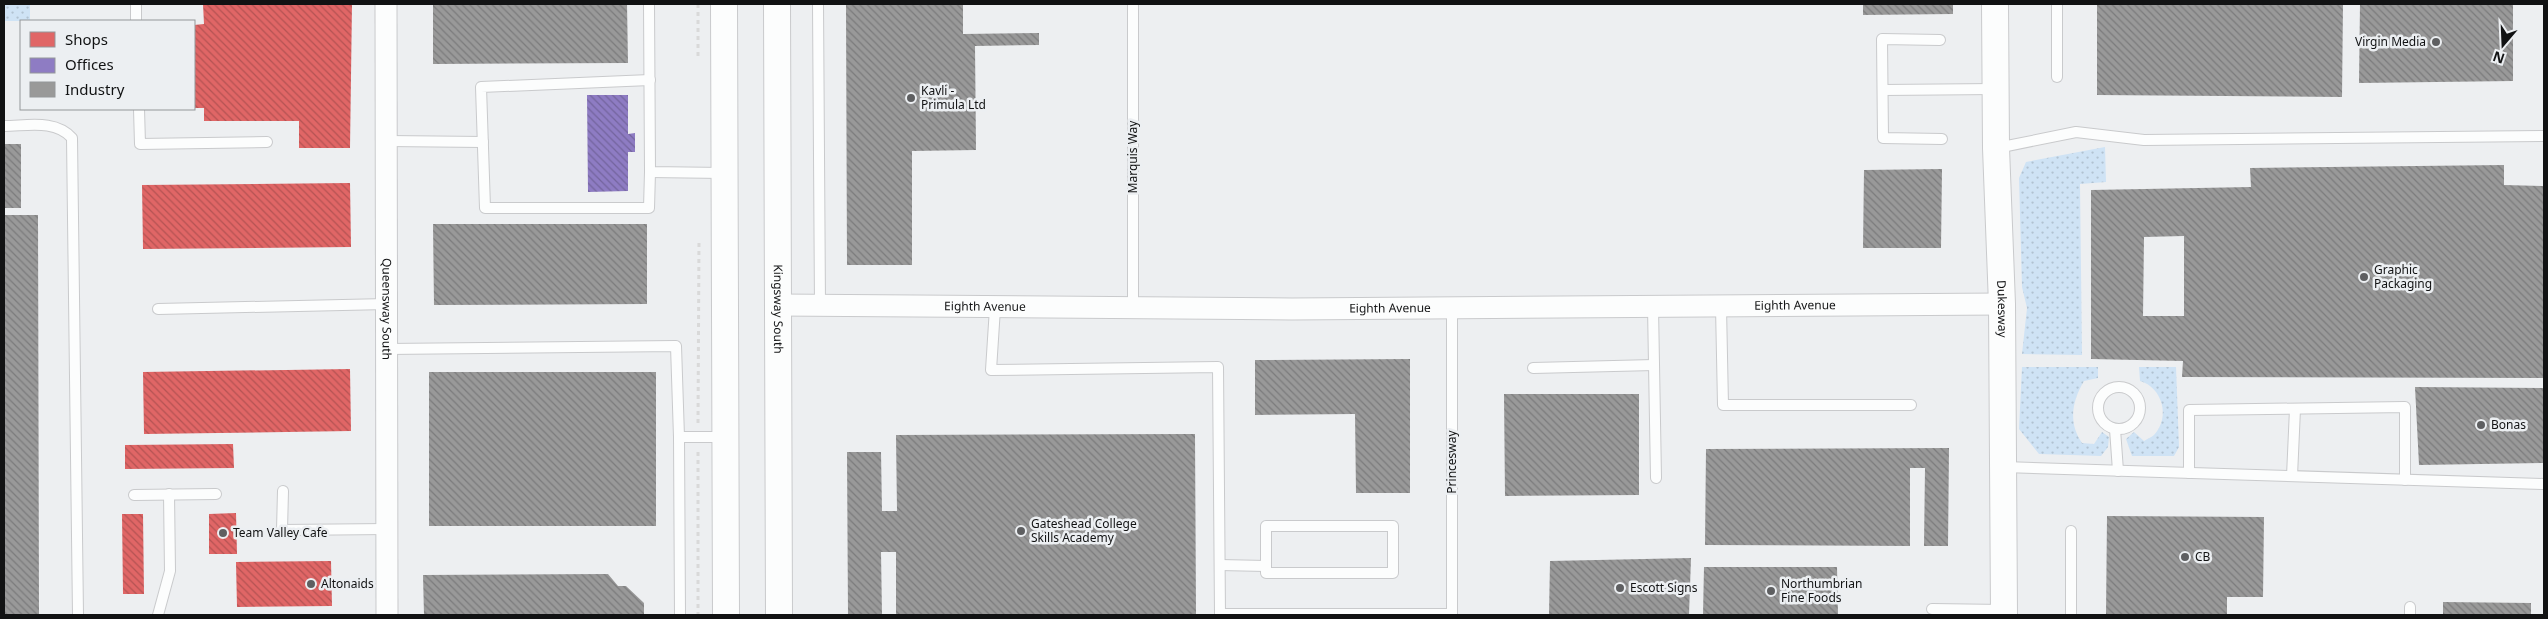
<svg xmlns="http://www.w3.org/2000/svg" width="2548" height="619" font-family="'Noto Sans',sans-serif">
<defs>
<pattern id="green-dots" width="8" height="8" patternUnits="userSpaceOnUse" patternTransform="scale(1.25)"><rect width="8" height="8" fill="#cfe3f5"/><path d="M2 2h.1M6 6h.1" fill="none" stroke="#b1c2d1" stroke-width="1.8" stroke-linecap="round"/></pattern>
<pattern id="shops-back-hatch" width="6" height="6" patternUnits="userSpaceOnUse" patternTransform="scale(1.25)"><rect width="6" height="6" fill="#e06666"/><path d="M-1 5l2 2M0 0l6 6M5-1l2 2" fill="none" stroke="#b45353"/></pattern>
<pattern id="offices-back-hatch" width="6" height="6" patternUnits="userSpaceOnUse" patternTransform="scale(1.25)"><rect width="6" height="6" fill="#8e7cc3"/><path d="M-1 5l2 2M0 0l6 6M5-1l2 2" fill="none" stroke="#73649d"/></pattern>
<pattern id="industry-back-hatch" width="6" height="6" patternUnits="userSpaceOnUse" patternTransform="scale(1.25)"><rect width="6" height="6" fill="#999"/><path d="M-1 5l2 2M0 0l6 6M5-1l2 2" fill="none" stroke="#7b7b7c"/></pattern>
</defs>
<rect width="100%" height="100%" fill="#edeff1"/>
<g fill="url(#green-dots)">
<rect x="4" y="4" width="26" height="17"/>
<path d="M 2105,147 L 2106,182 L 2080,184 L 2082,355 L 2022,354 L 2027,308 L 2022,287 L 2019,178 L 2026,162 Z"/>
<path d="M 2022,367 L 2098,367 L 2098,378 L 2084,381 C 2072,401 2068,423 2082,443 L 2094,444 L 2102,432 L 2109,437 L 2108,447 L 2101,456 L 2039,454 L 2019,429 Z"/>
<path d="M 2139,367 L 2176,367 L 2179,447 L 2174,456 L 2132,456 L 2126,439 L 2134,432 L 2144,441 C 2147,439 2152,437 2154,435 C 2171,417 2162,387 2140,381 Z"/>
</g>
<g fill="url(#shops-back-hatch)">
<path d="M 203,4 L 352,4 L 350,148 L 299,148 L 299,121 L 204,121 L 204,108 L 194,108 L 194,25 L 204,24 Z"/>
<path d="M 350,183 L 351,247 L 143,249 L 142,185 Z"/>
<path d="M 350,369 L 351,431 L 144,434 L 143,372 Z"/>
<path d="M 233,444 L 234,468 L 125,469 L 125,445 Z"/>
<path d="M 236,513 L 237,554 L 209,554 L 209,514 Z"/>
<path d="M 122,514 L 143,514 L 144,594 L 123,594 Z"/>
<path d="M 331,561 L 332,606 L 237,607 L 236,562 Z"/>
</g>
<path fill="url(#offices-back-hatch)" d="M 587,95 L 628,95 L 628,134 L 635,133 L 635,152 L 628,152 L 628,191 L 588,192 Z"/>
<g fill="url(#industry-back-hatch)" fill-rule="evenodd">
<path d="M 433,4 L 627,4 L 628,63 L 433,64 Z"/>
<path d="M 846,4 L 963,4 L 963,34 L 1039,33 L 1039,45 L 975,46 L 976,150 L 912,151 L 912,265 L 847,265 Z"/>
<path d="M 1863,4 L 1953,4 L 1953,14 L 1863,15 Z"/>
<path d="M 2097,4 L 2343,4 L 2342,97 L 2097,95 Z"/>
<path d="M 2360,4 L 2513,4 L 2513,81 L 2359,83 Z"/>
<rect x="4" y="144" width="17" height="64"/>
<path d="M 2504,165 L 2504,185 L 2544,186 L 2544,378 L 2182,377 L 2183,361 L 2091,359 L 2091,190 L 2251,187 L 2250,168 ZM 2184,236 L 2184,316 L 2143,316 L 2144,237 Z"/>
<path d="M 1942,169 L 1941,248 L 1863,248 L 1864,170 Z"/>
<path d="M 4,215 L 38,215 L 39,615 L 4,615 Z"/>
<path d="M 433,224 L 647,224 L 647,304 L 434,305 Z"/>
<path d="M 1410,359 L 1410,493 L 1356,493 L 1355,414 L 1255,415 L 1255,360 Z"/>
<rect x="429" y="372" width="227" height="154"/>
<path d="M 2415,387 L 2544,388 L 2544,463 L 2419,465 Z"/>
<path d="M 1504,394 L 1639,394 L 1639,495 L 1505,496 Z"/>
<path d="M 1195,434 L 1196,615 L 896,615 L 896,552 L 881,552 L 882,615 L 848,615 L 847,452 L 881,452 L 882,511 L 897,511 L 896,435 Z"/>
<path d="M 1949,448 L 1948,546 L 1924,546 L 1925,468 L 1910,468 L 1910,546 L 1705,545 L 1706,449 Z"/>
<path d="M 2107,516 L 2264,517 L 2263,597 L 2227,597 L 2227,615 L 2106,615 Z"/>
<path d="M 1691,558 L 1689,615 L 1549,615 L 1550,561 Z"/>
<path d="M 1704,567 L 1837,567 L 1838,615 L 1703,615 Z"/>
<path d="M 608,574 L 618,586 L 626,586 L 644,603 L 644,615 L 424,615 L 423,575 Z"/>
<path d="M 2443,602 L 2531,603 L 2531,615 L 2443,615 Z"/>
</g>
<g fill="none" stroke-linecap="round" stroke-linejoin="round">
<defs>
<g id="service">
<path d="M 136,4 L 136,21"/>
<path d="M 649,4 L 650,172 L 723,173"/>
<path d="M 818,4 L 820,306"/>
<path d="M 1133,4 L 1133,309"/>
<path d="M 1940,40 L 1882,39 L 1883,138 L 1942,139"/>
<path d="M 2057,77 L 2057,4"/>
<path d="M 650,80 L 481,87 L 485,208 L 649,208 L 650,172"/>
<path d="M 1883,90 L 1995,89"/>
<path d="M 139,109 L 140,144 L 267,142"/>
<path d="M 4,126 C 27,126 55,119 72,138 L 78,615"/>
<path d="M 388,141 L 483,142"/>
<path d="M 1997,148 L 2076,132 L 2144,140 L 2544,136"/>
<path d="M 1653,307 L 1656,478"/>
<path d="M 1721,307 L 1723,405 L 1911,405"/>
<path d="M 995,308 L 991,370 L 1218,367 L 1220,614 L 1452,614"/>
<path d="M 158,309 L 387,304"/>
<path d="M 1452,309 L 1452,615"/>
<path d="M 387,349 L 676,346 L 679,437"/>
<path d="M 1533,368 L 1654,365"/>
<circle cx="2119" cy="408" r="21"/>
<path d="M 2115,429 L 2118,471"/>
<path d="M 2004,467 L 2544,484"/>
<path d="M 2189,473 L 2189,410 L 2405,407 L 2405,480"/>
<path d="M 2292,476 L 2295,409"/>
<path d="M 283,491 L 282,530 L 388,529"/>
<path d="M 134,495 L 216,494"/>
<rect x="1266" y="526" width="127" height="47"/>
<path d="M 2071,531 L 2071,615"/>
<path d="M 1220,565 L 1266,566"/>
<path d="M 1932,609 L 2003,610"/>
<path d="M 158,615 L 170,571 L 169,494"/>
<path d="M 680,615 L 679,437 L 724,437"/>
<path d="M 2410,615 L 2410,607"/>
</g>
<g id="minor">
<path id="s1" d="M 386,4 L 387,615"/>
<path id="s2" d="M 779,305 L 1292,309 L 2002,304"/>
</g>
<g id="tertiary">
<path d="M 724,4 L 726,615"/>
<path id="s3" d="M 777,4 L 779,615"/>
<path id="s4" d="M 1995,4 L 1996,148 L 2002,304 L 2004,615"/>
</g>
</defs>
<use href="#service" stroke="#c9cacc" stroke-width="12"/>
<use href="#minor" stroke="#c9cacc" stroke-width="23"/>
<use href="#tertiary" stroke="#c9cacc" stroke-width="28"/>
<g stroke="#d9d9d9" stroke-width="3" stroke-dasharray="4 4" stroke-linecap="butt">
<path d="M 698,4 L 698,56"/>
<path d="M 698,423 L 699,239"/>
<path d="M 698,452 L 698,615"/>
</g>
<use href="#service" stroke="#fcfdfd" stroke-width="10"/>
<use href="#minor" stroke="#fcfdfd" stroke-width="21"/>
<use href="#tertiary" stroke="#fcfdfd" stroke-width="26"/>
</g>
<g fill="#5e5f61" stroke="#eceff2" stroke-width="2">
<circle cx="2436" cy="42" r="5"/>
<circle cx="911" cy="98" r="5"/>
<circle cx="2364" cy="277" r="5"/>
<circle cx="2481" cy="425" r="5"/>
<circle cx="1021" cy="531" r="5"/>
<circle cx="223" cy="533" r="5"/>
<circle cx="2185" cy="557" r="5"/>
<circle cx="311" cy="584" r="5"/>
<circle cx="1620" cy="588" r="5"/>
<circle cx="1771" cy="591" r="5"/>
</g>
<g text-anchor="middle" stroke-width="5" stroke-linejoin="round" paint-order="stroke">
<g font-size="12" fill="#111213" stroke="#eceff2" text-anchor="start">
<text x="2426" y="46" text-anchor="end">Virgin Media</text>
<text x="921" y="95">Kavli -<tspan x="921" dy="14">Primula Ltd</tspan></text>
<text x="2374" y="274">Graphic<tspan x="2374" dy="14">Packaging</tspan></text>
<text x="2491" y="429">Bonas</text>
<text x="1031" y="528">Gateshead College<tspan x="1031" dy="14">Skills Academy</tspan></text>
<text x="233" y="537">Team Valley Cafe</text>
<text x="2195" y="561">CB</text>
<text x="321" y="588">Altonaids</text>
<text x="1781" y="588">Northumbrian<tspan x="1781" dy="14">Fine Foods</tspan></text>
<text x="1630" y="592">Escott Signs</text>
</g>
<g font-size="12" fill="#111213" stroke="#eceff2">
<text transform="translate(1133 157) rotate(-90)" y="4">Marquis Way</text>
<text dy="4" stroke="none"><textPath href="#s2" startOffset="1016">Eighth Avenue</textPath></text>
<text dy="4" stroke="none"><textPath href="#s2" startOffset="206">Eighth Avenue</textPath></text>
<text dy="4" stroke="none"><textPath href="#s1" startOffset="305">Queensway South</textPath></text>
<text dy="4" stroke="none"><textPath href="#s3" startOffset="305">Kingsway South</textPath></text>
<text dy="4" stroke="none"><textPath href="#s2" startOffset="611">Eighth Avenue</textPath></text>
<text dy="4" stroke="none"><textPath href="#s4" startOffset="305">Dukesway</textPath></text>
<text transform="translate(1452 462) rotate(-90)" y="4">Princesway</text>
</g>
</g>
<rect width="2548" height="619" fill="none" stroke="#111213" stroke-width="10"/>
<rect x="20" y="20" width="175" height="90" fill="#eceff2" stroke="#949799"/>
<rect x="30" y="32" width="25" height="15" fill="#e06666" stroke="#949799"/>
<text x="65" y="45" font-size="15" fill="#111213">Shops</text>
<rect x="30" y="58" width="25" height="15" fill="#8e7cc3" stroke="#949799"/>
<text x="65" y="70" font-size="15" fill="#111213">Offices</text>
<rect x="30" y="82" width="25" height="15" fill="#999999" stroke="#949799"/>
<text x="65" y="95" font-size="15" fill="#111213">Industry</text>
<g transform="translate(2503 45) rotate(199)" stroke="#eceff2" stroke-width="4" paint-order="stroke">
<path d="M0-4L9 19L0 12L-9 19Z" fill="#111213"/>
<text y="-8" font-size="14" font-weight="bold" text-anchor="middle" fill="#111213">N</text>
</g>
</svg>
